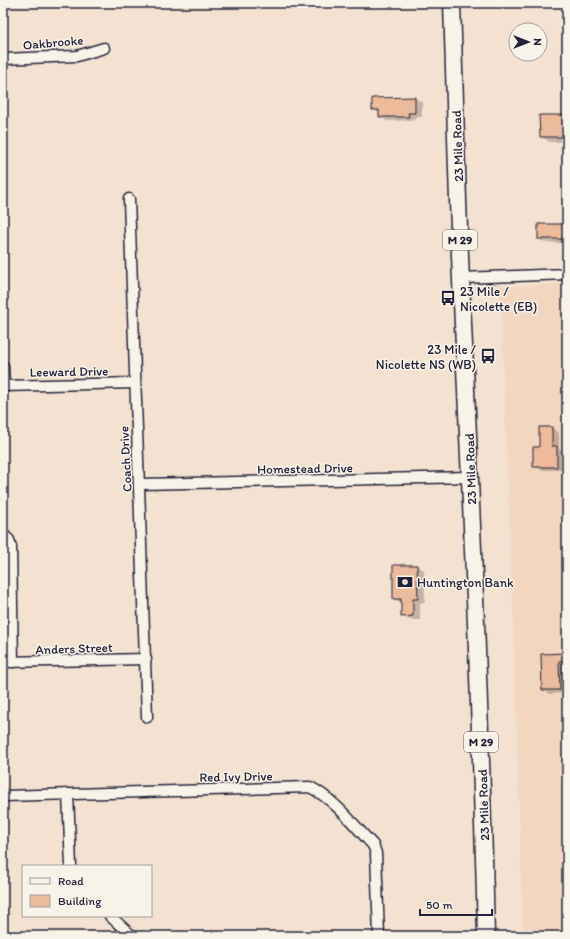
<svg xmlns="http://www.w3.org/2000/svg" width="570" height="939" font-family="Itim,sans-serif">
<rect width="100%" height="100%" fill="#f3e2d1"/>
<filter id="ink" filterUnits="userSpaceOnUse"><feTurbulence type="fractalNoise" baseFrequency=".025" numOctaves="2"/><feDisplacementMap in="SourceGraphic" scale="8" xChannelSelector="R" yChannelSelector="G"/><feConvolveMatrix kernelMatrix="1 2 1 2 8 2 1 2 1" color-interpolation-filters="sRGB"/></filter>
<g filter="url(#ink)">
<path fill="#f1d6c1" d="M 567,284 L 567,936 L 523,936 L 514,637 L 500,286 Z"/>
<g fill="#0003">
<path d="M 414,98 L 422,102 L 422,117 L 415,117 L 416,120 L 387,121 L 380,117 L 380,113 L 373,110 Z"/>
<path d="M 567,116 L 567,142 L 550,142 L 541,137 Z"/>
<path d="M 567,225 L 567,243 L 547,243 L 539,239 Z"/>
<path d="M 540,428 L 552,428 L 559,433 L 559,449 L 564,451 L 564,470 L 541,470 L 534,466 L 540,448 Z"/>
<path d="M 417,566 L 424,570 L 425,602 L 420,603 L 420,620 L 409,620 L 402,616 L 402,603 L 394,599 Z"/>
<path d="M 567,654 L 567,693 L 550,694 L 543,690 L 542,655 Z"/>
</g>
<g fill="#ebbb9c" stroke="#22223b">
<path d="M 415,97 L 415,113 L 408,113 L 409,117 L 379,117 L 379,110 L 372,110 L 372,98 Z"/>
<path d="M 539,115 L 567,115 L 567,137 L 540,137 Z"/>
<rect x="538" y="224" width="29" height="15"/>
<path d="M 539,427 L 552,427 L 552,446 L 557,446 L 557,467 L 533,467 L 533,447 L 539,447 Z"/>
<path d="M 393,565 L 417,565 L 418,599 L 413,599 L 413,616 L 401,617 L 401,599 L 393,599 Z"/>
<path d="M 567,653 L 567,661 L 559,661 L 560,690 L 542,690 L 541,654 Z"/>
</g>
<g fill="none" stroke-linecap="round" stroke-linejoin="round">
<defs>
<g id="street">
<path d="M 3,59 L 77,56 L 104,48"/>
<path d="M 129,199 L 147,717"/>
<path d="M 461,278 L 567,274"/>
<path d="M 3,366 L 4,386"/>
<path d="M 3,386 L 135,383"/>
<path d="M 140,484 L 471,477"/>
<path d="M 3,534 L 9,540 L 11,547 L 13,662"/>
<path d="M 3,662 L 146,659"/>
<path d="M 68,794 L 71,866"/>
<path d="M 5,796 L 310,787 C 335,800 354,825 373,845 L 376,853 L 379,936"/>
<path d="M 110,916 L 132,936"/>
</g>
<path id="primary" d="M 452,3 C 455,95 457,188 461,280 C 471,498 481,717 486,936"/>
</defs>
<use href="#street" stroke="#22223b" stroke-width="13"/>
<use href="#primary" stroke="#22223b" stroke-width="19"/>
<use href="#street" stroke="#f7f3e8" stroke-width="10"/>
<use href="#primary" stroke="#f7f3e8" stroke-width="16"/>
</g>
</g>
<defs>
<symbol id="bus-bare" viewBox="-9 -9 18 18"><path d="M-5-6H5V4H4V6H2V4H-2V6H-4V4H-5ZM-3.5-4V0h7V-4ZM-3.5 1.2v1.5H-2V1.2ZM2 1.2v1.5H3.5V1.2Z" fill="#22223b" stroke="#f7f3e8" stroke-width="2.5" paint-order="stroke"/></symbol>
<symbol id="bank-bare" viewBox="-9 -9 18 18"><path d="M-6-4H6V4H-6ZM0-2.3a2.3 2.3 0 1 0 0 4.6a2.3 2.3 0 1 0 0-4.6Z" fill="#22223b" stroke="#f7f3e8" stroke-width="2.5" paint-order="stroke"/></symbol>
</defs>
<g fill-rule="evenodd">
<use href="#bus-bare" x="437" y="287" width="22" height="22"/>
<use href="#bus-bare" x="477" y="345" width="22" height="22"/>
<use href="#bank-bare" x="394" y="571" width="22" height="22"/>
</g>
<g text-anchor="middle" stroke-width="3" stroke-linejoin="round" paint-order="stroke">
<g fill="#f7f3e8" stroke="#62616f" stroke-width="1">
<rect x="443" y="230" width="34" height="20" rx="3"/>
<rect x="464" y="732" width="34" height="20" rx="3"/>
</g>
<g font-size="12" font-weight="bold" fill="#22223b">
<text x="460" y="244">M 29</text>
<text x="481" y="746">M 29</text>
</g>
<g font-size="13" fill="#22223b" stroke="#f7f3e8">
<text transform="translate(53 42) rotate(-5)" y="5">Oakbrooke</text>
<text transform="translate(457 146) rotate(-92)" y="5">23 Mile Road</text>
<text transform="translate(69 371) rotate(-1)" y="5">Leeward Drive</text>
<text transform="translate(125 459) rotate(-93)" y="5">Coach Drive</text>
<text transform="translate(305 468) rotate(-1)" y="5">Homestead Drive</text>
<text transform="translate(470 469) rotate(-92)" y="5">23 Mile Road</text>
<text transform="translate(74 648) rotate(-2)" y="5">Anders Street</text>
<text transform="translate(236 776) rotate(-1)" y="5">Red Ivy Drive</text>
<text transform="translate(483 805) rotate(-92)" y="5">23 Mile Road</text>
</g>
<g font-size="13" fill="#22223b" stroke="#f7f3e8" text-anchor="start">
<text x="460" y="296">23 Mile /<tspan x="460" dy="15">Nicolette (EB)</tspan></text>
<text x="476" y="354" text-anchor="end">23 Mile /<tspan x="476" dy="15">Nicolette NS (WB)</tspan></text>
<text x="417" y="587">Huntington Bank</text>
</g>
</g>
<rect width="570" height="939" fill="none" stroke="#f7f3e8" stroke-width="16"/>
<rect x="8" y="8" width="554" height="923" fill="none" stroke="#22223b" stroke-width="1.5" filter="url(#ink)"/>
<rect x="22" y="865" width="130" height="52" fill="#f7f3e8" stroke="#a29fa3"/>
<rect x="30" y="878" width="20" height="6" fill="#f7f3e8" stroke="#a29fa3"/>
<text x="58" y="885" font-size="12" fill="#22223b">Road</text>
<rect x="30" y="895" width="20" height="12" fill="#ebbb9c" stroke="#a29fa3"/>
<text x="58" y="905" font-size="12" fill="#22223b">Building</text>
<g transform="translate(528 42) rotate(90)"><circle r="19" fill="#f7f3e8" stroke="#a29fa3"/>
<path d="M0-3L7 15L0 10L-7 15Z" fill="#22223b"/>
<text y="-6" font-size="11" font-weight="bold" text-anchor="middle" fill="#22223b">N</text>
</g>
<path d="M420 909v6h72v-6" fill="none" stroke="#22223b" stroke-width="2"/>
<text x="426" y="909" font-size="12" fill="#22223b" stroke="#f7f3e8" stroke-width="3" paint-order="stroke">50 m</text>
</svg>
